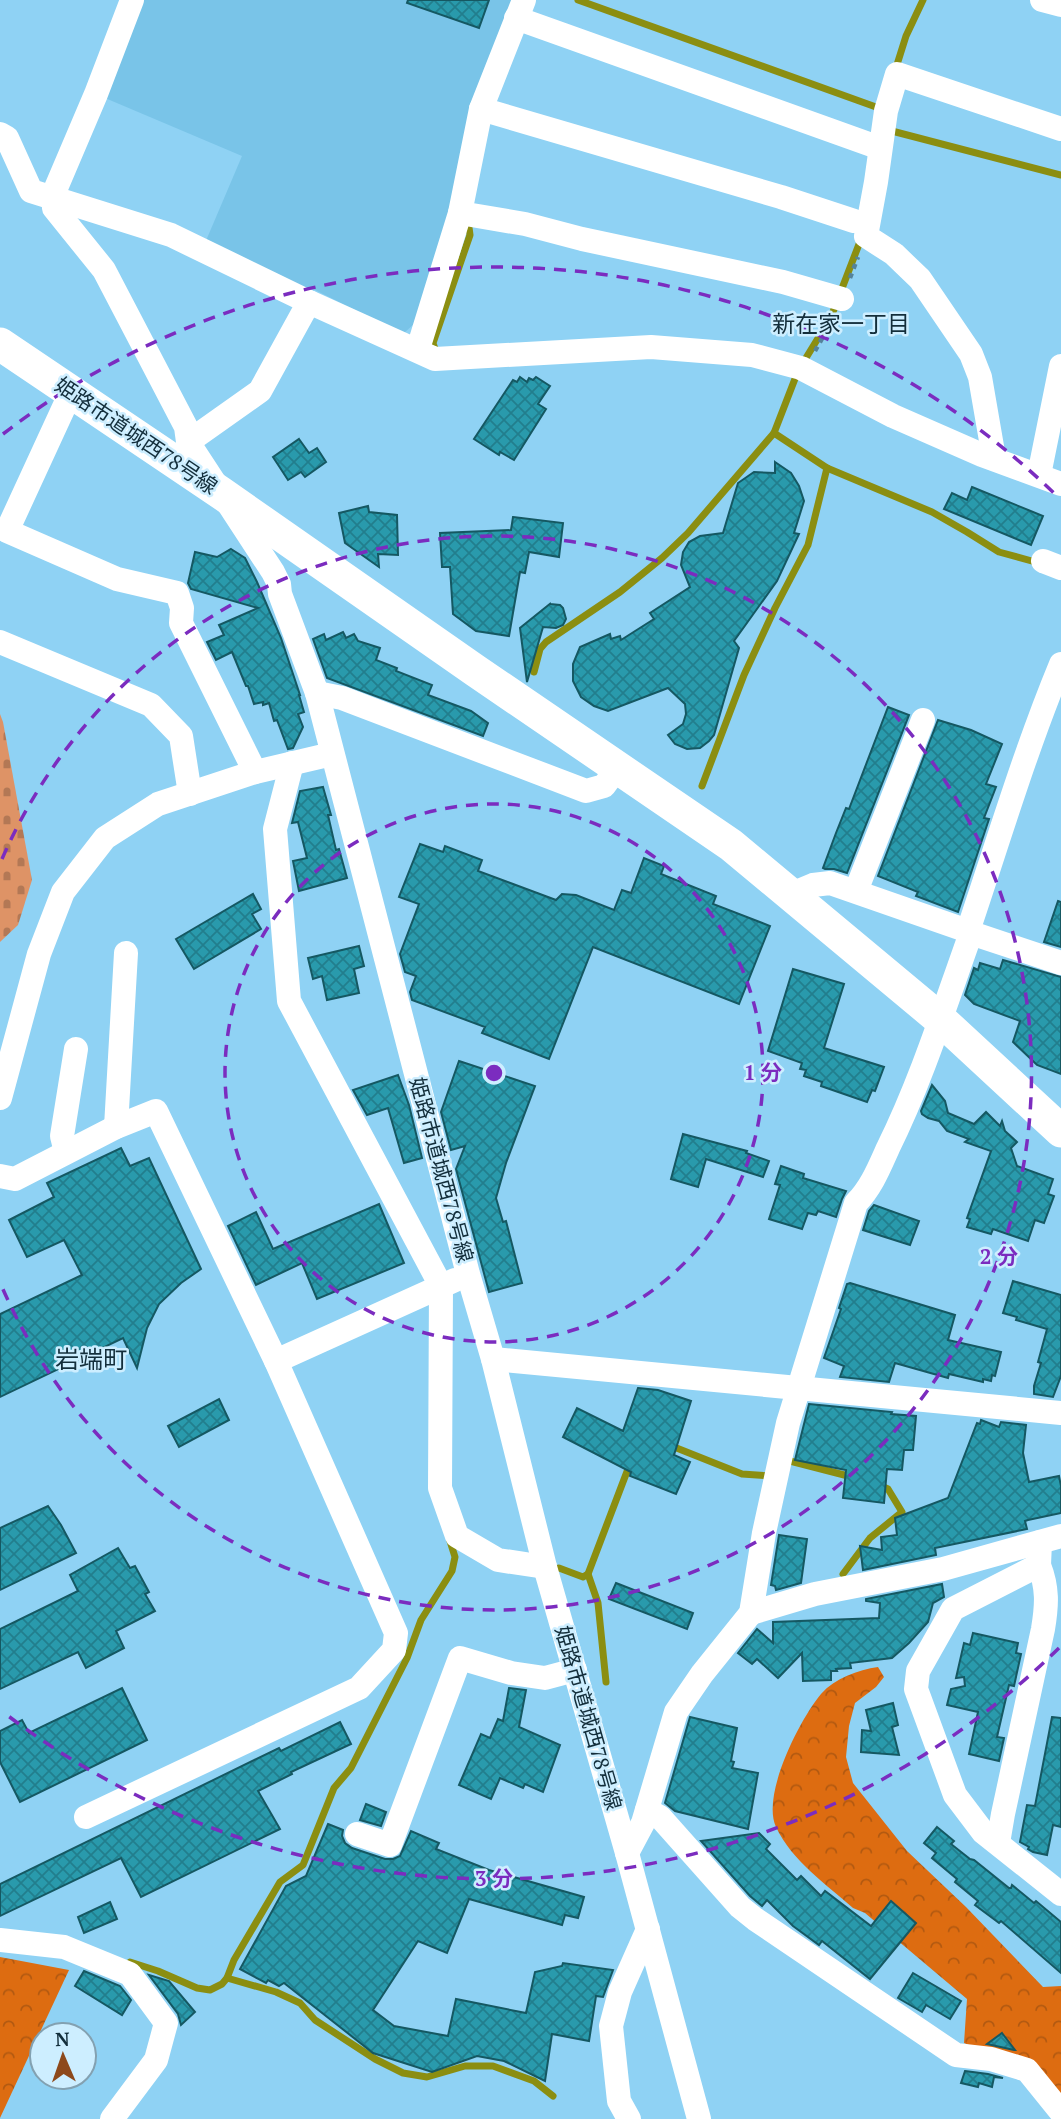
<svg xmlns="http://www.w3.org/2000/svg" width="1061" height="2119" font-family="'PT Serif','Noto Sans JP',serif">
<defs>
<pattern id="forest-crowns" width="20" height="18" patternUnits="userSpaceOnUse" patternTransform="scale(1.75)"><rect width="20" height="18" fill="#dd6c11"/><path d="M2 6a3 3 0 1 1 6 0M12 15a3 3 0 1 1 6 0" fill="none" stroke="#b25911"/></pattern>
<pattern id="cemetery-stones" width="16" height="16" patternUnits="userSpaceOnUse" patternTransform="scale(1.75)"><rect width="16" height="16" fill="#de9366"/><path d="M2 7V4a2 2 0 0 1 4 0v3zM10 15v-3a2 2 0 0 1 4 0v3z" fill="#b37855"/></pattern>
<pattern id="building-cross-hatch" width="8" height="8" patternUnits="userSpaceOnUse" patternTransform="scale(1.75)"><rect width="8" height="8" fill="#299aac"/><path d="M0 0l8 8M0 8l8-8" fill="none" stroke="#227e8d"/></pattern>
</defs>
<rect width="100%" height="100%" fill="#8fd2f4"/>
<path fill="#79c4e8" d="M 141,0 L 515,0 L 449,227 L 415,323 L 403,334 L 311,288 L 298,290 L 205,243 L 242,156 L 105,98 Z"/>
<g fill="url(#forest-crowns)">
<path d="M 878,1667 L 884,1677 L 876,1687 L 855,1703 L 849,1726 L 846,1757 L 853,1783 L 907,1851 L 966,1907 L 1043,1987 L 1061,1986 L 1061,2108 L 1032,2072 L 964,2043 L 967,1999 L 865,1913 L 853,1908 C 826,1884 792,1861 776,1827 C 761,1795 800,1719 821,1694 C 835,1678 858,1670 878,1667 Z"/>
<path d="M 0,1957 L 69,1970 L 0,2118 Z"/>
</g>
<path fill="url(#cemetery-stones)" d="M 0,714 L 3,722 L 32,880 L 18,925 L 0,942 Z"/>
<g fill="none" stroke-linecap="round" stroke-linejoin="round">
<g stroke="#8b8e11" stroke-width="7">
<path d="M 578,0 L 876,107 L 880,110"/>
<path d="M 895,71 L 906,36 L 923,0"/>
<path d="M 888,130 L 1061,175"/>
<path d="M 436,352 L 433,343 L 470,235 L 468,220"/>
<path d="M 774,433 L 827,468 L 932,512 L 967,532 L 999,552 L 1039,563"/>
<path d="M 534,672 L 540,649 L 546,642 L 620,592 L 662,558 L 688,533 L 774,433 L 798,371 L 831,317 L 861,239"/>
<path d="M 702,786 L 744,675 L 775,608 L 808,545 L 827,468"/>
<path d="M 669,1445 L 742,1474 L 770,1476 L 770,1472"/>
<path d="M 786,1460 L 852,1477"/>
<path d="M 559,1568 L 583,1577 L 588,1574 L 631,1461"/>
<path d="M 588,1574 L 598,1603 L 606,1682"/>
<path d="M 843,1574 L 870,1538 L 902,1512 L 888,1489 L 877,1484"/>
<path d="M 130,1962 L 158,1971 L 197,1988 L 210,1990 L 222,1984 L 227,1978 L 234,1960 L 280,1882 L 303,1865 L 334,1788 L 351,1768 L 407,1658 L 421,1620 L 452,1571 L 455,1557 L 450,1541"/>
<path d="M 227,1978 L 276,1992 L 300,2003 L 315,2020 L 375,2059 L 403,2073 L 427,2077 L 465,2066 L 493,2066 L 534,2081 L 553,2096"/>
</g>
</g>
<g fill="url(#building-cross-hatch)" stroke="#155862" stroke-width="2">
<path d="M 408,0 L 489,0 L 479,28 L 407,3 Z"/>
<path d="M 520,377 L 527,382 L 529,378 L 533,380 L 536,377 L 550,386 L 538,404 L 546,409 L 514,460 L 500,452 L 499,455 L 474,439 L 513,380 L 517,382 Z"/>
<path d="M 299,439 L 309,453 L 317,448 L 326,462 L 305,477 L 301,472 L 288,480 L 273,457 Z"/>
<path d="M 775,462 L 791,473 L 799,486 L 804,501 L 794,533 L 799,534 L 777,581 L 734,641 L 739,648 L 714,735 L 709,741 L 700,748 L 687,749 L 675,744 L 668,735 L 683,724 L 686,714 L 685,704 L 668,688 L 608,711 L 594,706 L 581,697 L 573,681 L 573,664 L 580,647 L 610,634 L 611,639 L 620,636 L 621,640 L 654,619 L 650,613 L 690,587 L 681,565 L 683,552 L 689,542 L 700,536 L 723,533 L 738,483 L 754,472 L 775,473 Z"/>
<path d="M 972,487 L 1043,516 L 1031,545 L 944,509 L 952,493 L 967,500 Z"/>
<path d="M 368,506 L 369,512 L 397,515 L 398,555 L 378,554 L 379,567 L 345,543 L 339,513 Z"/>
<path d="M 513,517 L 563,523 L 559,557 L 529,552 L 525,573 L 520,572 L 509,636 L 476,631 L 453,614 L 450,567 L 442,567 L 440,533 L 511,530 Z"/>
<path d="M 231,549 L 245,558 L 257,582 L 281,638 L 300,695 L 299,695 L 304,712 L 298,714 L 303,727 L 293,748 L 288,749 L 277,720 L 274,721 L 269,703 L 263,705 L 263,702 L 254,704 L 248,686 L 246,686 L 232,652 L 216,660 L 207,642 L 224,635 L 219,625 L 258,608 L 191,589 L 188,583 L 195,552 L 217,557 Z"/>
<path d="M 551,603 L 550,604 L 560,605 L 563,608 L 566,619 L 563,625 L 556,628 L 543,627 L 527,682 L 520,628 Z"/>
<path d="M 343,632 L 346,638 L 354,634 L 358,641 L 380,648 L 376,660 L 397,668 L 396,671 L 432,685 L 428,695 L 471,711 L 488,723 L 483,736 L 327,678 L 313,639 L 324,634 L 326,640 Z"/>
<path d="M 888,707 L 909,715 L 847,873 L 834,869 L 825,869 L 823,868 L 836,833 L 846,808 L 849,809 Z"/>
<path d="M 938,720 L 971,730 L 1002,744 L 986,784 L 996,787 L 984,818 L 989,819 L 958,912 L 916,896 L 918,892 L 878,876 Z"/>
<path d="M 323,787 L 331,815 L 328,815 L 336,850 L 339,849 L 347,878 L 299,891 L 293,861 L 307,858 L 298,822 L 292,823 L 300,791 Z"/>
<path d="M 420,844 L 443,852 L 445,846 L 482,860 L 478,871 L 556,900 L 562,894 L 576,895 L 614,910 L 622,890 L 631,893 L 644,858 L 664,866 L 661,874 L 716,896 L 713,904 L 770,926 L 739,1004 L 593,947 L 549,1059 L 482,1033 L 485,1027 L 412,1000 L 410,992 L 416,976 L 405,972 L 400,954 L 419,904 L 399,897 Z"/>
<path d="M 253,894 L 261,909 L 252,914 L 261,929 L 194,969 L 176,939 Z"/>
<path d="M 1058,901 L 1061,902 L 1061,947 L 1044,942 Z"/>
<path d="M 359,946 L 364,966 L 354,969 L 359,993 L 327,1000 L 322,976 L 313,979 L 308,958 Z"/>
<path d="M 1003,960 L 1061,977 L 1061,1074 L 1037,1065 L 1013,1042 L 1020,1021 L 974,1004 L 965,995 L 974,968 L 978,970 L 980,963 L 1000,969 Z"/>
<path d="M 793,969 L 844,984 L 824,1048 L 884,1067 L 875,1091 L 872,1090 L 867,1102 L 821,1086 L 822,1082 L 804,1076 L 806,1070 L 800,1069 L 802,1063 L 768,1051 Z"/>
<path d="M 459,1061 L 535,1086 L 506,1163 L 496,1198 L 503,1222 L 506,1221 L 522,1283 L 489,1292 L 456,1169 L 465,1146 L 451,1150 L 441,1112 Z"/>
<path d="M 398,1075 L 409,1105 L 422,1158 L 404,1163 L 388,1108 L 367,1115 L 353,1090 Z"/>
<path d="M 932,1085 L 945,1101 L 948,1113 L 974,1124 L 986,1112 L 1000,1126 L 1002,1121 L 1005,1131 L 1017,1142 L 1011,1148 L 1017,1166 L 1053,1179 L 1048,1194 L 1054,1196 L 1044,1223 L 1035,1220 L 1028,1241 L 993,1229 L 991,1234 L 967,1227 L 970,1219 L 967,1218 L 991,1151 L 965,1142 L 969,1139 L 947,1131 L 939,1121 L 928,1118 L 922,1114 L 921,1111 Z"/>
<path d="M 683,1134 L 747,1151 L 746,1153 L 769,1161 L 763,1177 L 706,1159 L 698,1187 L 671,1179 Z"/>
<path d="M 121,1148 L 130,1166 L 149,1158 L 201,1269 L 181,1283 L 159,1304 L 147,1328 L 137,1368 L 123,1338 L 0,1397 L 0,1314 L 82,1275 L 64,1240 L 27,1257 L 9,1220 L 54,1197 L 47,1183 Z"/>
<path d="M 781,1166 L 804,1174 L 803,1178 L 846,1191 L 842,1199 L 836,1217 L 818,1211 L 816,1215 L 808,1213 L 802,1229 L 769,1219 L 780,1185 L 775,1184 Z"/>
<path d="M 379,1204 L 404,1263 L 317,1299 L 302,1263 L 256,1285 L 228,1226 L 256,1212 L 273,1249 Z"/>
<path d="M 874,1205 L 919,1221 L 910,1245 L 863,1230 L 869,1211 Z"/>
<path d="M 1013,1281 L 1061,1295 L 1061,1376 L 1053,1397 L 1034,1394 L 1034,1386 L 1041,1363 L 1038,1362 L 1047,1329 L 1016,1320 L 1017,1317 L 1003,1313 Z"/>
<path d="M 850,1283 L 955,1315 L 948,1340 L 1001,1352 L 995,1376 L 992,1375 L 991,1381 L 983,1379 L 983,1382 L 949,1374 L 948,1378 L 895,1363 L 889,1382 L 840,1377 L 844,1366 L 824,1358 L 841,1309 L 839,1308 L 847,1284 Z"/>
<path d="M 638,1388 L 658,1390 L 691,1401 L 674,1455 L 690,1462 L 676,1494 L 630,1476 L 631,1472 L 563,1437 L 577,1408 L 623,1431 Z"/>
<path d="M 219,1399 L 229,1420 L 179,1447 L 168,1426 Z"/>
<path d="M 809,1404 L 892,1412 L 891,1414 L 916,1416 L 913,1450 L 904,1450 L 902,1470 L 887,1469 L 884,1503 L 843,1498 L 846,1470 L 795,1460 Z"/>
<path d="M 981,1420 L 999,1427 L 1001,1422 L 1026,1425 L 1023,1453 L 1029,1482 L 1059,1476 L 1061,1486 L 1061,1513 L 1028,1520 L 1025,1521 L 1027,1529 L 935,1548 L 936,1555 L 863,1570 L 860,1546 L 882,1550 L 881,1537 L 897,1535 L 895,1518 L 948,1498 L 977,1423 L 980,1424 Z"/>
<path d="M 48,1506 L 61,1525 L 76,1553 L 0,1590 L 0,1528 Z"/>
<path d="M 779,1535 L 807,1539 L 801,1583 L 776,1590 L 775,1586 L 771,1585 Z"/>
<path d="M 118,1548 L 130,1568 L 135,1566 L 149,1592 L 145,1594 L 155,1611 L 116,1631 L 124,1648 L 86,1668 L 78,1652 L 0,1689 L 0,1629 L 78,1591 L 70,1575 Z"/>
<path d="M 616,1583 L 693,1613 L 687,1629 L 609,1599 Z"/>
<path d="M 942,1584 L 944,1597 L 933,1603 L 928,1622 L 909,1643 L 892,1658 L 850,1663 L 851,1668 L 836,1669 L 837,1671 L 831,1671 L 831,1680 L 803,1681 L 802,1653 L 778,1678 L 757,1659 L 752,1664 L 738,1653 L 757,1629 L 773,1643 L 773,1622 L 879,1618 L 880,1603 L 866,1601 L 866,1599 Z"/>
<path d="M 973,1633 L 1018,1643 L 1016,1653 L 1021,1654 L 1014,1686 L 1009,1685 L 997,1737 L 1004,1738 L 999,1761 L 969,1754 L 978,1712 L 947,1705 L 951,1689 L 965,1686 L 964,1677 L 956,1678 L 964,1643 L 970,1645 Z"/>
<path d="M 122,1688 L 147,1740 L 20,1802 L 0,1762 L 0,1731 L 22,1720 L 29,1733 Z"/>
<path d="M 509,1688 L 526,1690 L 519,1727 L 560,1745 L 543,1792 L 525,1784 L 523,1788 L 500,1778 L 491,1799 L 459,1785 L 481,1734 L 490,1738 L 498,1719 L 503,1721 Z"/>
<path d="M 893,1703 L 898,1725 L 892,1727 L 899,1755 L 861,1752 L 862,1730 L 871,1731 L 866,1710 Z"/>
<path d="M 690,1717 L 737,1728 L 731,1761 L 734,1762 L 732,1768 L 758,1773 L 748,1829 L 675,1811 L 665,1803 Z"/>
<path d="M 1052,1717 L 1061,1718 L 1061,1827 L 1053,1825 L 1047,1855 L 1033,1852 L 1028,1849 L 1029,1847 L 1020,1842 L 1027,1805 L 1035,1806 Z"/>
<path d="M 340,1722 L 351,1744 L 291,1772 L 292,1774 L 258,1791 L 280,1829 L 141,1897 L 121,1858 L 0,1916 L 0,1884 L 279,1748 L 281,1751 Z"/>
<path d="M 366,1804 L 386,1812 L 381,1826 L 360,1820 Z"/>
<path d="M 328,1824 L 343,1830 L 342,1836 L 345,1843 L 352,1848 L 385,1859 L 393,1859 L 400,1856 L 411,1831 L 439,1843 L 436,1849 L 489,1870 L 584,1897 L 578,1918 L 565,1915 L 562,1925 L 469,1899 L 447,1953 L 418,1941 L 373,2010 L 394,2026 L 448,2036 L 456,1999 L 526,2013 L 535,1972 L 562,1966 L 563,1963 L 613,1970 L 603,1997 L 596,1996 L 589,2041 L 552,2034 L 545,2081 L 504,2061 L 477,2056 L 432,2072 L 373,2053 L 284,1983 L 279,1986 L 268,1980 L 266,1983 L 240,1969 L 286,1886 L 306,1876 Z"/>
<path d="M 937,1827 L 954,1841 L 951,1844 L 970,1859 L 974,1860 L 1009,1888 L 1011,1888 L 1012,1885 L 1034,1903 L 1036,1901 L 1061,1922 L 1061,1973 L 1001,1921 L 999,1923 L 975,1905 L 978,1901 L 955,1882 L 957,1879 L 932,1858 L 936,1853 L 924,1843 Z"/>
<path d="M 759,1833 L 770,1844 L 766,1849 L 797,1880 L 801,1876 L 821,1896 L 825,1891 L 871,1926 L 891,1901 L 916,1923 L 870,1979 L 822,1941 L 819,1945 L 793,1926 L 767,1900 L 762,1906 L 750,1896 L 701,1841 Z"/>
<path d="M 110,1902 L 117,1919 L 84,1933 L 78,1917 Z"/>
<path d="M 84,1971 L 120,1986 L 131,2000 L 122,2015 L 75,1986 Z"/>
<path d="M 913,1973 L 961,2001 L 950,2019 L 926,2005 L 922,2012 L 898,1998 Z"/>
<path d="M 149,1975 L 169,1981 L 195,2012 L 181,2025 L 178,2014 Z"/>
<path d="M 1002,2033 L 1015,2050 L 1014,2050 L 987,2044 Z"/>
<path d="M 965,2071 L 988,2074 L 1003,2078 L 994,2077 L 992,2087 L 979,2083 L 978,2087 L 961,2083 Z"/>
</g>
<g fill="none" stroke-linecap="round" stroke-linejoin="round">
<g stroke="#54839b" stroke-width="4.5" stroke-dasharray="5 5" stroke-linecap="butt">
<path d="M 850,278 L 858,257"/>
<path d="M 815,351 L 833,319"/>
</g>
<g stroke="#fff" stroke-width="24">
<path d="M 132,0 L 96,94 L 53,195 L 54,208 L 104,270 L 186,427 L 188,442 L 273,572 L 279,584 L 280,594 L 317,693 L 468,1274 L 493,1359 L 545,1567 L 627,1853 L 699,2119"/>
<path d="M 1042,0 L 1061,5"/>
<path d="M 516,18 L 880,148"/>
<path d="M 481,109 L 781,197 L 854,221"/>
<path d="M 0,134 L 7,138 L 31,191 L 171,235 L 309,302 L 435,359 L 651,347 L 752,355 L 801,368 L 893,416 L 982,455 L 1061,484"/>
<path d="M 460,213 L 525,224 L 582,239 L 783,282 L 842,299"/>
<path d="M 418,349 L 460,213 L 481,109 L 524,0"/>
<path d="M 71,392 L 7,531 L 117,579 L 177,593 L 182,608 L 181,623 L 255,772"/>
<path d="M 188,442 L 260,391 L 309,302"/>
<path d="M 994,458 L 980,377 L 971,354 L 920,279 L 894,254 L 866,236 L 876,182 L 886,111 L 897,74 L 1061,129"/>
<path d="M 1039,475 L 1061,366"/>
<path d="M 1043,561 L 1061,568"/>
<path d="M 0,642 L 151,705 L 181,736 L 190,794"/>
<path d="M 317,693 L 342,698 L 586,791 L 604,786 L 618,767"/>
<path d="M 292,763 L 275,829 L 289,1001 L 441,1286 L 440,1488 L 457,1536 L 498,1560 L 545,1567"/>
<path d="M 856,891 L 923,720"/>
<path d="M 789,895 L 813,885 L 830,883 L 968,931"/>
<path d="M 971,933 L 1061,963"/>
<path d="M 0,1098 L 39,954 L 63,892 L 105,838 L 158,804 L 255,772 L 332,754"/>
<path d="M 116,1127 L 126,953"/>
<path d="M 66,1152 L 62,1136 L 76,1049"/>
<path d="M 0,1176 L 15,1179 L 116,1127 L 156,1111 L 276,1361 L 396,1633 L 394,1650 L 359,1688 L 86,1817"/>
<path d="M 493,1359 L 1061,1413"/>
<path d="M 276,1361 L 455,1280"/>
<path d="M 1040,1542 L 1039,1565 L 953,1609 L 918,1671 L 916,1689 L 955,1795 L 983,1832 L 1061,1894"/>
<path d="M 751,1613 L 815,1594 L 943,1569 L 1061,1536"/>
<path d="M 647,1810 L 660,1817 L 740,1907 L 755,1919 L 956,2055 L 991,2059 L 1027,2070 L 1061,2112"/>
<path d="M 357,1834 L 390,1845 L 460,1658 L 511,1673 L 545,1678 L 575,1670"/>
<path d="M 998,1843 L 1003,1814 L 1043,1629 C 1047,1605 1048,1588 1039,1565"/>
<path d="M 627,1853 L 643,1823 L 676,1712 L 702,1674 L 751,1613 L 764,1533 L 788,1423 L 856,1203 C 871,1188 879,1168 888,1148 C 922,1079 945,1005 971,933 L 968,931 C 998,842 1025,751 1061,664"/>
<path d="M 0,1940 L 64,1947 L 130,1974 L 166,2023 L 156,2060 L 112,2119"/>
<path d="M 629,2119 L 619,2101 L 611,2026 L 620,1992 L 648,1929"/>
</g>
<path stroke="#fff" stroke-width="33" d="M 0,344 L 221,493 L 476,671 L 731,845 L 941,1020 L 1061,1131"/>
</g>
<g fill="none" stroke="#7b2cbf" stroke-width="3.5" stroke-dasharray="12 9">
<circle cx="494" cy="1073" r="269"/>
<path d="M2 859A537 537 0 1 1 2 1287"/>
<path d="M1059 1648A806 806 0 0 1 3 1712M3 434A806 806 0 0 1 1059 498"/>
</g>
<g text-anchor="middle" stroke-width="5" stroke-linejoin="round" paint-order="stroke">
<g font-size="21" fill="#132e3b" stroke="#cdeeff">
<text transform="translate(136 436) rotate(34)" y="7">姫路市道城西78号線</text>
<text transform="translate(441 1170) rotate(75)" y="7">姫路市道城西78号線</text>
<text transform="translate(588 1718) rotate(74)" y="7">姫路市道城西78号線</text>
</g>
<g font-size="23" fill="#132e3b" stroke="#cdeeff">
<text x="841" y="332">新在家一丁目</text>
</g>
<g font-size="24" fill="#132e3b" stroke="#cdeeff">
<text x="91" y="1368">岩端町</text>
</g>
</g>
<circle cx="494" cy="1073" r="10" fill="#7b2cbf" stroke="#cdeeff" stroke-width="3.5"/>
<g font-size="21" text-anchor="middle" font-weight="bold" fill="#7b2cbf" stroke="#cdeeff" stroke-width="5" stroke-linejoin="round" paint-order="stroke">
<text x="763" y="1080">1 分</text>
<text x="999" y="1264">2 分</text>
<text x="494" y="1886">3 分</text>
</g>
<g transform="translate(63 2056) rotate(358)"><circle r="33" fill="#cdeeff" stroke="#83a1b1" stroke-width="2"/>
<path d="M0-5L12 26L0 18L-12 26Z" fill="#8d491b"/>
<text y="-10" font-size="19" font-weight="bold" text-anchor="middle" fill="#132e3b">N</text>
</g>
</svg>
